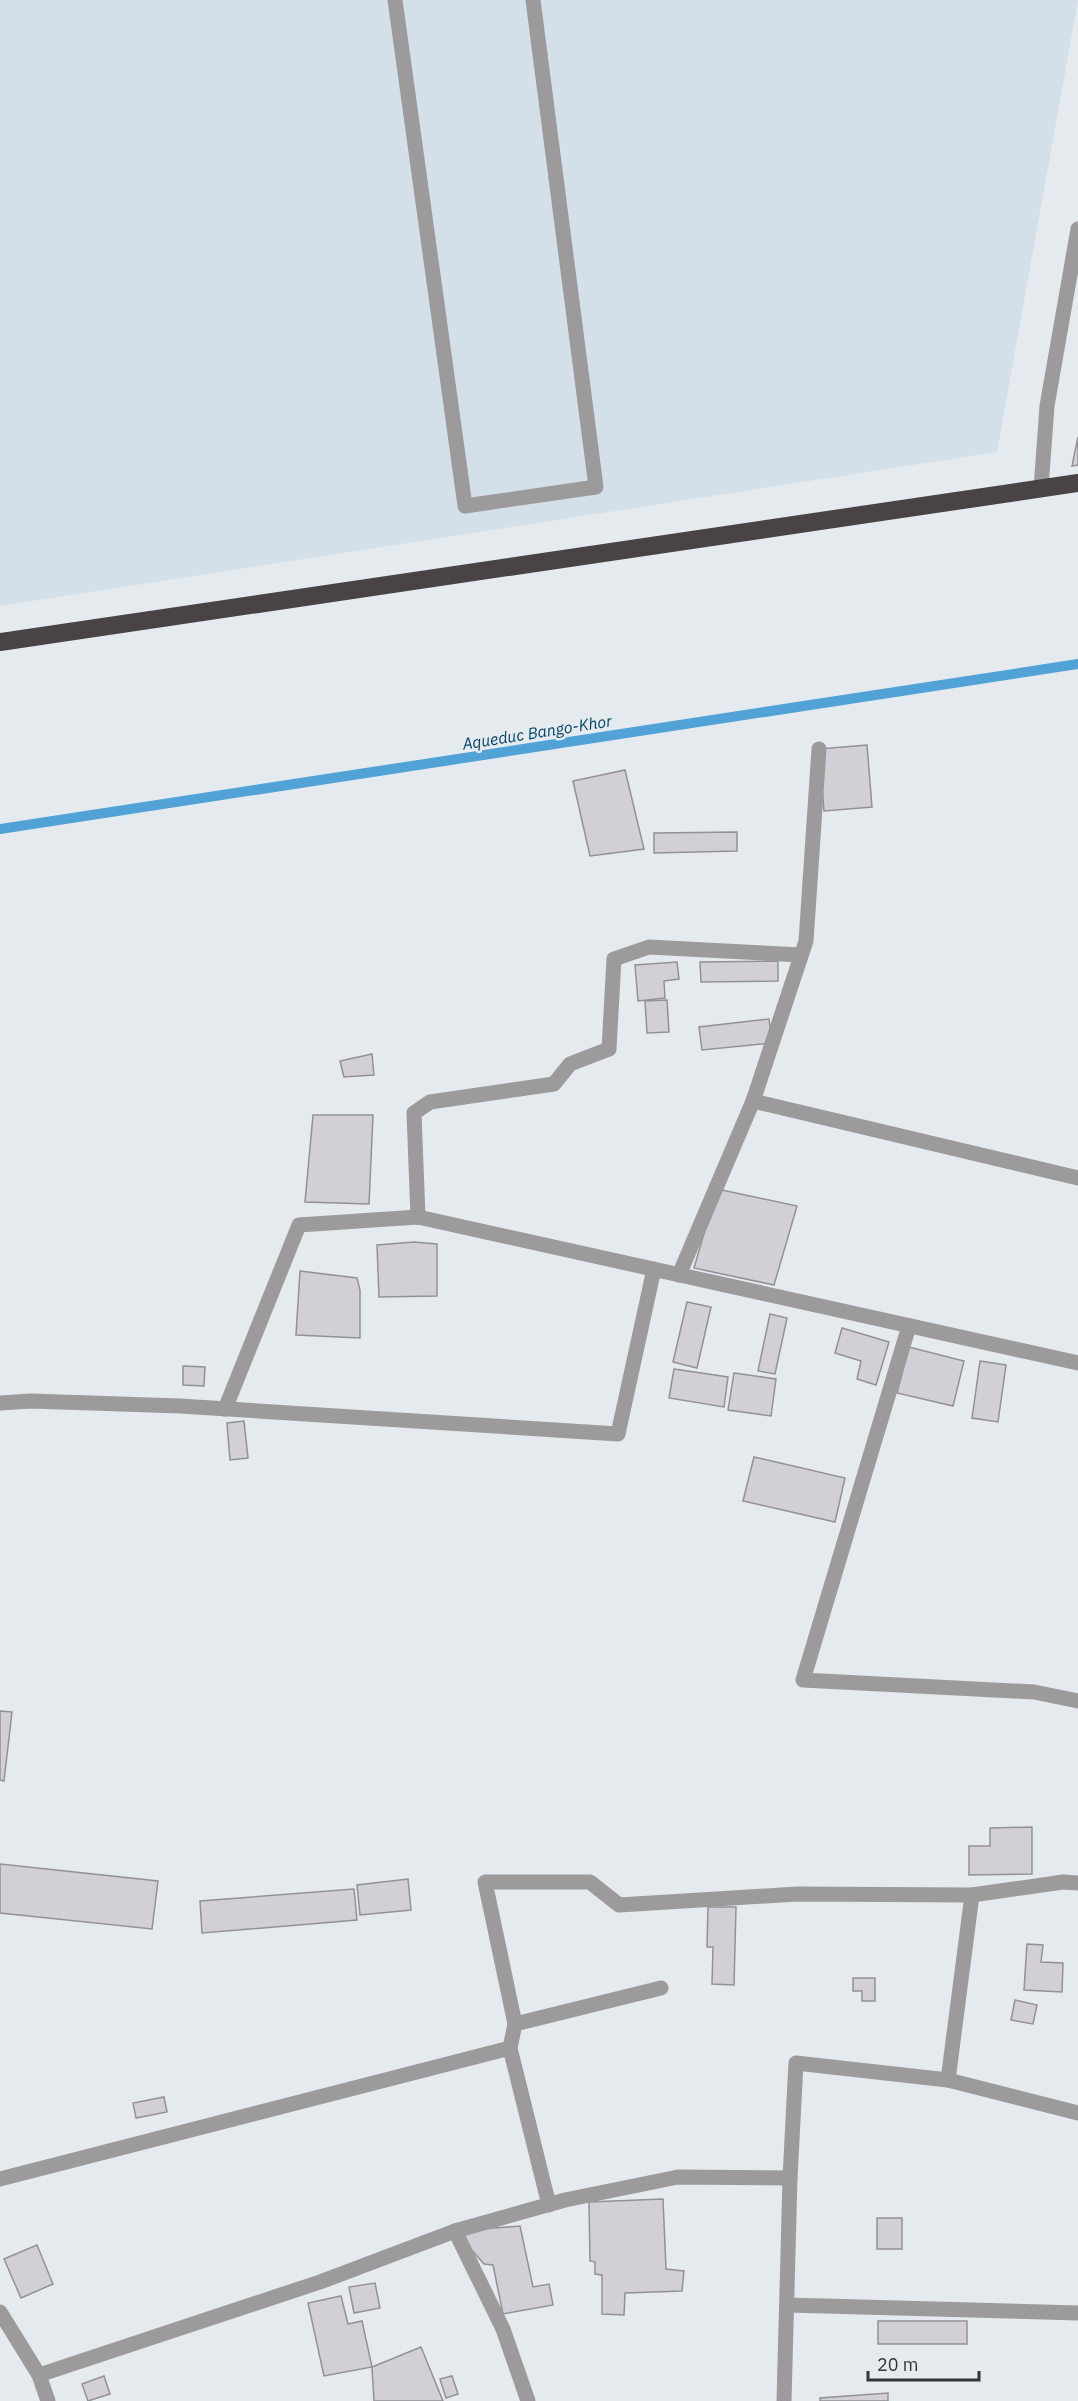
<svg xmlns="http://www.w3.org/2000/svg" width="1078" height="2401" font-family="'IBM Plex Sans',sans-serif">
<rect width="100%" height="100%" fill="#e5eaee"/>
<path fill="#d4e0e9" d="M 0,0 L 1078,0 L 997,452 L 0,606 Z"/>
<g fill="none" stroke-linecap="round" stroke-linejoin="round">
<path stroke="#51a2d7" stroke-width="10" d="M 0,829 L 1078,664"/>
</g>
<g fill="#d2d0d6" stroke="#939197" stroke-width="1.5">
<path d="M 1078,437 L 1078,465 L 1072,466 Z"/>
<path d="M 867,745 L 872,807 L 824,811 L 819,749 Z"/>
<path d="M 625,770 L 644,849 L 590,856 L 573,781 Z"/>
<path d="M 737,832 L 737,851 L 654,853 L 654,833 Z"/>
<path d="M 778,961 L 778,981 L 701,982 L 700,962 Z"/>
<path d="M 677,962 L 679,979 L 664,981 L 665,998 L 638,1001 L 635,965 Z"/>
<path d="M 667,1000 L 669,1032 L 647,1033 L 645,1001 Z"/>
<path d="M 769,1019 L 772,1043 L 702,1050 L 699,1027 Z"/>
<path d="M 372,1054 L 374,1075 L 344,1077 L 340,1061 Z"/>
<path d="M 313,1115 L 373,1115 L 369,1204 L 305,1202 Z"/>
<path d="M 717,1189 L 797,1206 L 774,1285 L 694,1268 Z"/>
<path d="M 414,1242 L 437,1244 L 437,1296 L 379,1297 L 377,1245 Z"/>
<path d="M 300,1271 L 357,1278 L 360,1290 L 360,1338 L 296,1335 Z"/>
<path d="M 687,1302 L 711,1307 L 697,1368 L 673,1362 Z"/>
<path d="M 770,1314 L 787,1318 L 775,1374 L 758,1371 Z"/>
<path d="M 842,1328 L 889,1342 L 876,1385 L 857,1379 L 861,1361 L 835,1353 Z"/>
<path d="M 909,1347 L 964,1361 L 953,1406 L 897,1393 Z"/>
<path d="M 980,1361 L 1006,1365 L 998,1422 L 972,1418 Z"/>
<path d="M 183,1366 L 205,1367 L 204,1386 L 183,1385 Z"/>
<path d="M 674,1369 L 728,1377 L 724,1407 L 669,1398 Z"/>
<path d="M 734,1373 L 776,1379 L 771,1416 L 728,1410 Z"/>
<path d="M 244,1421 L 248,1458 L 230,1460 L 227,1423 Z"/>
<path d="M 754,1457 L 845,1478 L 835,1522 L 743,1501 Z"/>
<path d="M 0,1711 L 12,1712 L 4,1781 L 0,1780 Z"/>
<path d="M 1032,1827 L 1032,1874 L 969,1875 L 969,1846 L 990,1846 L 990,1828 Z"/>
<path d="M 0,1864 L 158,1881 L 152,1929 L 0,1913 Z"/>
<path d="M 408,1879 L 411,1910 L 360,1915 L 357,1885 Z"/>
<path d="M 354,1889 L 357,1920 L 202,1933 L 200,1901 Z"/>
<path d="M 708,1907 L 736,1907 L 734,1985 L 712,1984 L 713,1947 L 707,1947 Z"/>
<path d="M 1027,1944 L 1043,1945 L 1041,1962 L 1063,1963 L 1062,1992 L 1024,1990 Z"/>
<path d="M 853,1978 L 875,1978 L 875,2001 L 862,2001 L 862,1991 L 853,1991 Z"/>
<path d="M 1015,2000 L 1037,2005 L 1033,2024 L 1011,2020 Z"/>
<path d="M 164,2097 L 167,2112 L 136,2118 L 133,2103 Z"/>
<path d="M 663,2199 L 666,2269 L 684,2271 L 682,2291 L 625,2293 L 624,2315 L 602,2314 L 602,2275 L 595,2274 L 595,2262 L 590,2261 L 589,2202 Z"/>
<rect x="877" y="2218" width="25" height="31"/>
<path d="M 520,2226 L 533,2287 L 549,2284 L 553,2305 L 503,2314 L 493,2265 L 484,2264 L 455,2231 Z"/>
<path d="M 37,2245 L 53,2284 L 21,2298 L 4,2259 Z"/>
<path d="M 375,2283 L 380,2308 L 354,2313 L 349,2287 Z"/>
<path d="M 341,2296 L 348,2324 L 362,2321 L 372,2367 L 324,2376 L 308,2303 Z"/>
<rect x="878" y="2321" width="89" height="23"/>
<path d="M 421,2347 L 443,2401 L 374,2401 L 372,2367 Z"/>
<path d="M 104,2376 L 110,2394 L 88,2401 L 82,2384 Z"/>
<path d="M 452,2376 L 458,2394 L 446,2398 L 440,2379 Z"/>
<path d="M 888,2393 L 888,2401 L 820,2401 L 820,2398 Z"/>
</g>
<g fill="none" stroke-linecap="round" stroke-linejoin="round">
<g stroke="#9d9a9b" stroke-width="15">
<path d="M 395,0 L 465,506 L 596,487 L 533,0"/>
<path d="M 1041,488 L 1047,406 L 1078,229"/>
<path d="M 753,1101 L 806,941 L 819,749"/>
<path d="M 418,1217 L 414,1113 L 430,1102 L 554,1084 L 570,1064 L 609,1049 L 614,959 L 649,947 L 801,955"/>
<path d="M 679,1275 L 753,1101 L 1078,1178"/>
<path d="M 909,1326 L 803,1680 L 1034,1692 L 1078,1701"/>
<path d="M 0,1403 L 31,1401 L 180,1406 L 618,1434 L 654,1269"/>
<path d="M 225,1409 L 299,1225 L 418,1217 L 1078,1363"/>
<path d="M 515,2024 L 485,1882 L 590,1882 L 619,1905 L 797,1894 L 972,1895"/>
<path d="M 510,2048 L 549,2205"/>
<path d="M 948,2080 L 972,1895 L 1063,1882 L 1078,1883"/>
<path d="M 0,2179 L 510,2048 L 515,2024 L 661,1988"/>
<path d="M 455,2231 L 503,2329 L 528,2401"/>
<path d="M 787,2305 L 1078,2313"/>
<path d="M 0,2312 L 39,2375 L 48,2401"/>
<path d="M 39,2375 L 320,2282 L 455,2231 L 565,2200 L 678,2177 L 790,2178"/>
<path d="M 784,2401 L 790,2178 L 796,2063 L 948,2080 L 1078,2113"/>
</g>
<path stroke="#494345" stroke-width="18" d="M 0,642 L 1078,483"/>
</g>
<g text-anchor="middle" stroke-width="5" stroke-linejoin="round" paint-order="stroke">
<g font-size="16" font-style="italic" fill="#004467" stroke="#e5eaee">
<text transform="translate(537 732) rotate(-9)" y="6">Aqueduc Bango-Khor</text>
</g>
</g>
<path d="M868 2371v9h111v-9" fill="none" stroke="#333536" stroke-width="3"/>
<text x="877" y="2371" font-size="18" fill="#333536" stroke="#e5eaee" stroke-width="4.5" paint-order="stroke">20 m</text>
</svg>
